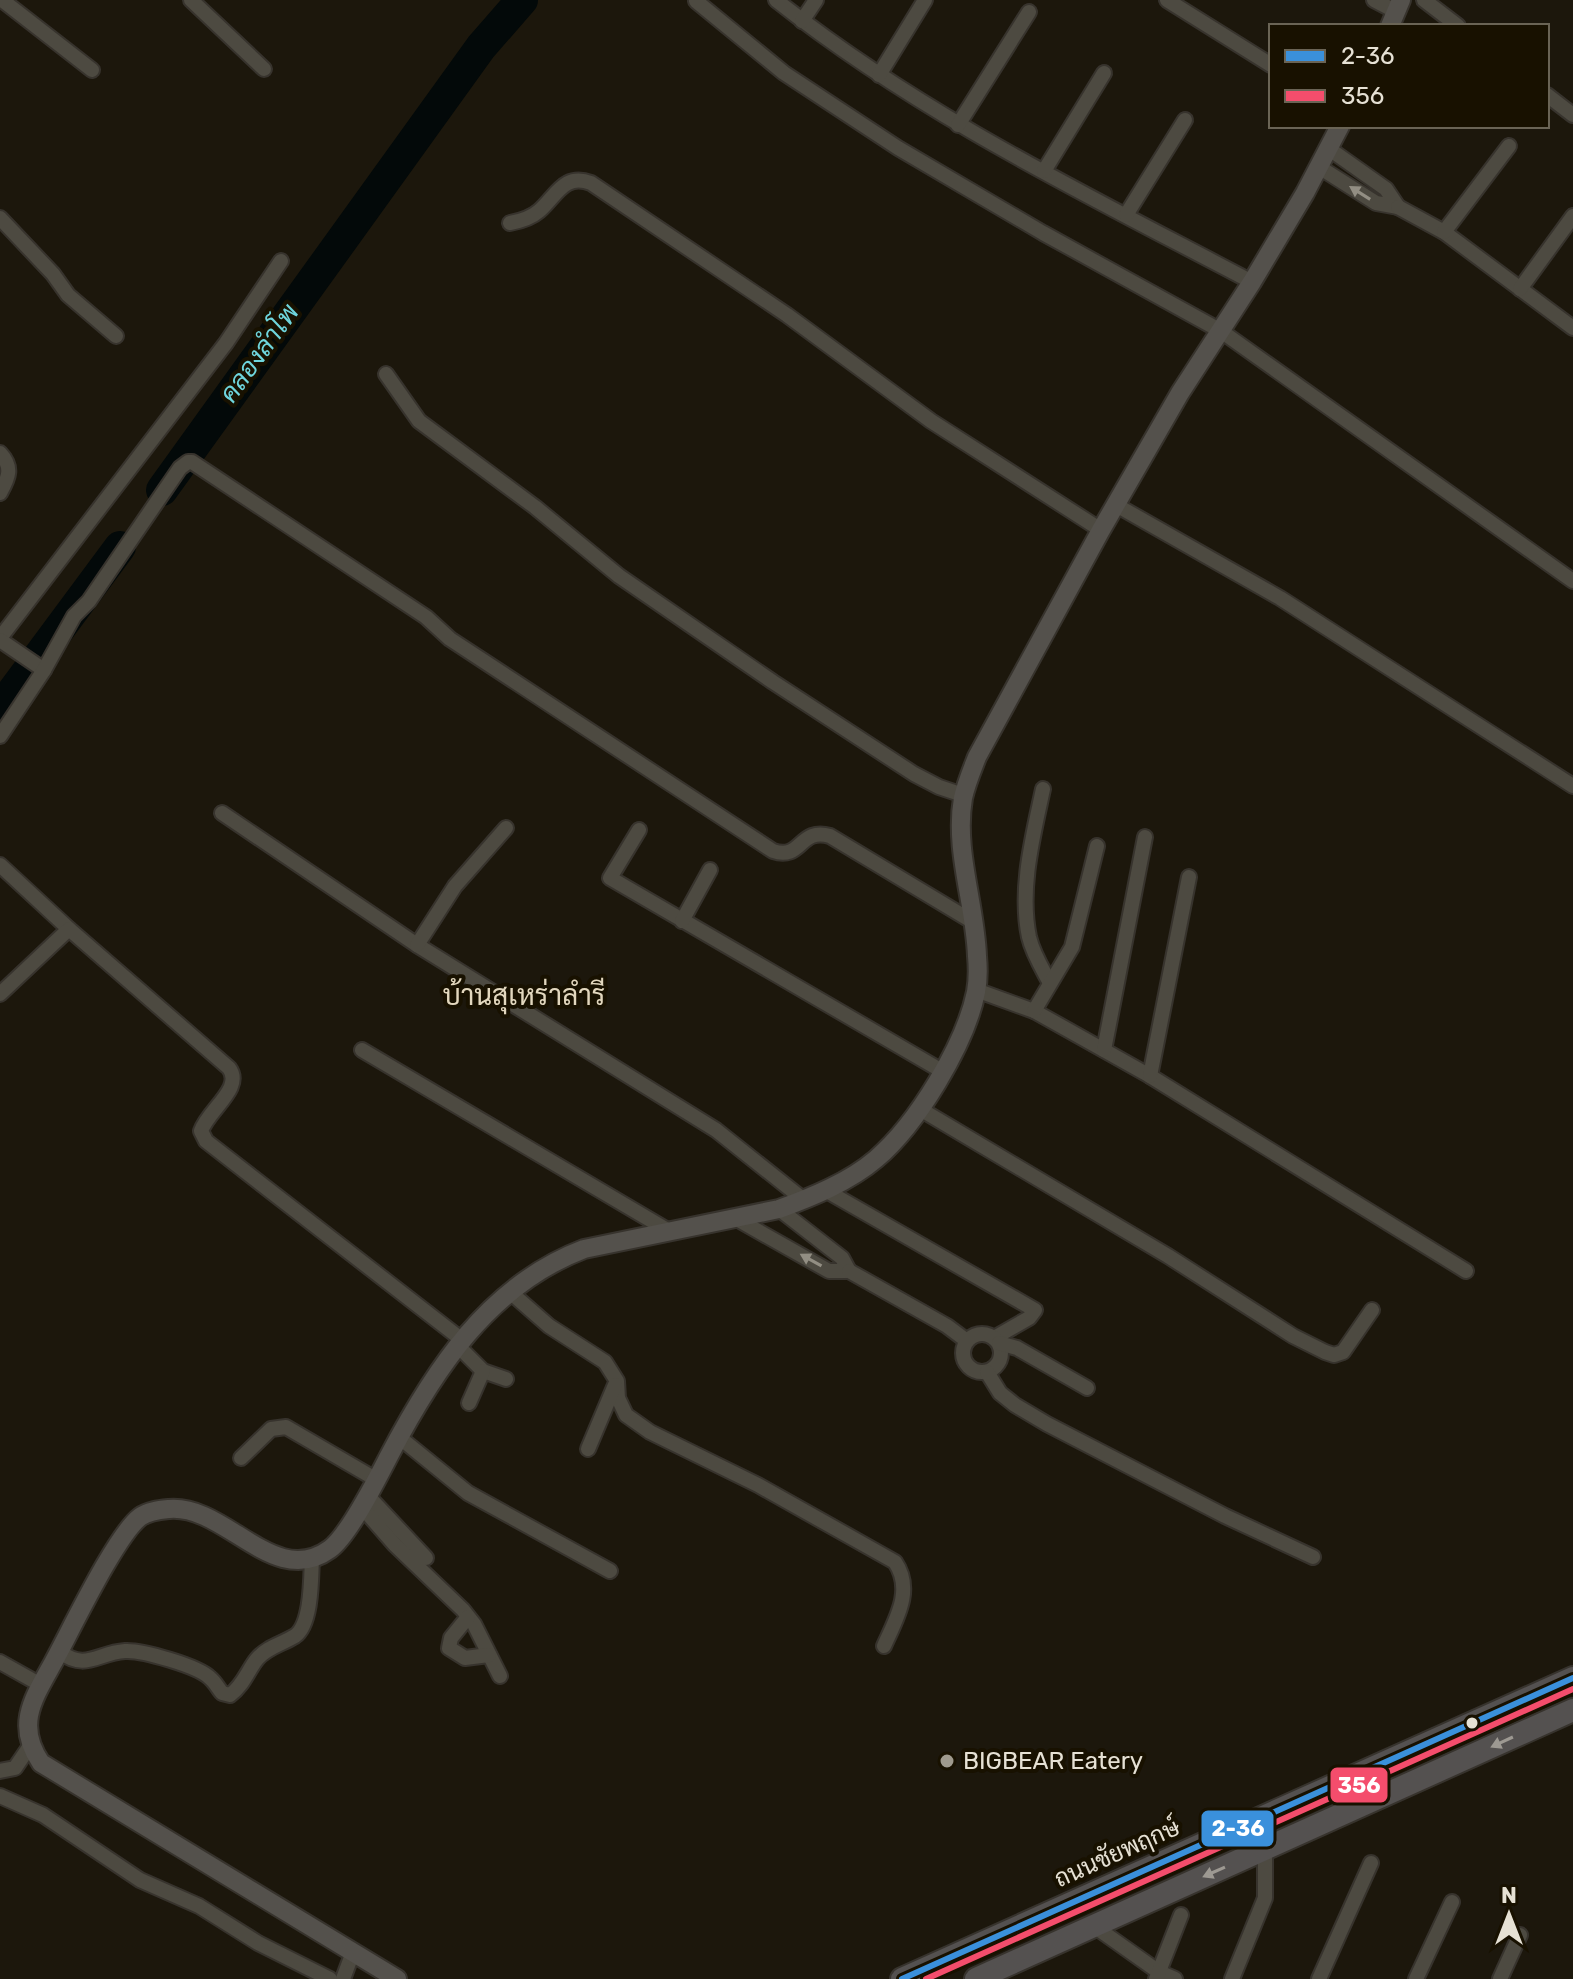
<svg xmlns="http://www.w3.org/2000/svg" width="1573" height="1979" font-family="Rubik,Sarabun,sans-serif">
<rect width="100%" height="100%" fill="#1c170c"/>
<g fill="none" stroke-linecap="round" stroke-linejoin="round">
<g stroke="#030909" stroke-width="32">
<path d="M 162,490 L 481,47 L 522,0"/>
<path d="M 0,709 L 120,547"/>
</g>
<defs>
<g id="street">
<path d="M 2,0 L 92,70"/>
<path d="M 191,0 L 264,69"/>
<path d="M 776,0 C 921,115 1089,196 1252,282"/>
<path d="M 1167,0 L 1271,65"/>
<path d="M 1374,0 L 1397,12"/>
<path d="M 1424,0 L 1458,26"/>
<path d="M 696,1 L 784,73 L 898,148 L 1043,233 L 1221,331 L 1573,581"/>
<path d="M 802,21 L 816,0"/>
<path d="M 879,75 L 925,0"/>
<path d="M 1547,95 L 1573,115"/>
<path d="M 958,125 L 1029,12"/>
<path d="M 1319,167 L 1376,203 L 1398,207 L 1386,189 L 1328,148"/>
<path d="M 1044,171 L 1104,73"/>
<path d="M 1398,207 L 1444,232 L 1573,328"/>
<path d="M 1126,215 L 1185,120"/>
<path d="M 0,218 L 53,274 L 68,295 L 116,336"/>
<path d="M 510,223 C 521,221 531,218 539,211 C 557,195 564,173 591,183 L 787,315 L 931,421 L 1101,530"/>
<path d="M 1444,232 L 1509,146"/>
<path d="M 1520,289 L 1573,216"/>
<path d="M 386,374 L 419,421 L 535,507 L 619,576 L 773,682 L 914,774 L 939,787 L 963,795"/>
<path d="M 0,453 C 13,467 9,477 0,493"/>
<path d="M 1116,505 L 1280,598 L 1573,786"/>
<path d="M 0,638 L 226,343 L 281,261"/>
<path d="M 0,640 L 44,670"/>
<path d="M 0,736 L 44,670 L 74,616 L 89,601 L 180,468 L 188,462 L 192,462 L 426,617 L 450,639 L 773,851 C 802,861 799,827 830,836 L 975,923"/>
<path d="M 1043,789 C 1033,836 1019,889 1029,937 C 1033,954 1042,968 1050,983"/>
<path d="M 222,813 L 417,945 L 716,1130 L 804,1200"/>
<path d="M 639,830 L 610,878 L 942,1071"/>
<path d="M 0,865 L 69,929"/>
<path d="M 682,921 L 710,870"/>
<path d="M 417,945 L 455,886 L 506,828"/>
<path d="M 976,990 L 1034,1011 L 1150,1076 L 1466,1271"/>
<path d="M 0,994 L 69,929 L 229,1068 C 244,1088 209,1109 201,1131 L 206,1141 L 461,1339"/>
<path d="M 1034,1011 L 1072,947 L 1097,846"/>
<path d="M 362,1050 L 669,1231"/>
<path d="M 1104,1050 L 1145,837"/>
<path d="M 1150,1076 L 1189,877"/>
<path d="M 920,1109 L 1168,1256 L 1293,1336 L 1325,1352 L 1334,1355 L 1343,1352 L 1372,1310"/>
<path d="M 825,1190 L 1035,1310 L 1029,1318 L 994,1338"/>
<path d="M 735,1218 L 829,1271 L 849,1271 L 842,1258 L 779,1209"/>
<path d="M 849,1271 L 947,1326 L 967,1341"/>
<path d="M 509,1291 L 549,1326 L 605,1362 L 617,1381 L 618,1398 L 626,1415 L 650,1432 L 758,1485 L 895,1562 C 914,1590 896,1619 884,1646"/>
<circle cx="982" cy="1353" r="19"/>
<path d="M 999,1343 L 1017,1348 L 1087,1388"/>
<path d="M 457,1345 L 483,1371 L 506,1379"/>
<path d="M 987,1372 L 1000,1393 L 1015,1405 L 1047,1424 L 1225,1516 L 1313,1557"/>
<path d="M 469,1403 L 483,1371"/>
<path d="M 399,1437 L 468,1493 L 610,1571"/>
<path d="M 588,1449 L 615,1385"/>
<path d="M 241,1458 L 271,1429 L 286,1427 L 377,1480"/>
<path d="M 368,1496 L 426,1558"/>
<path d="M 361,1506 L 395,1545 L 463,1610 L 474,1624 L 500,1676"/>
<path d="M 468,1617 L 451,1638 L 449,1648 L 465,1658 L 489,1655"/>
<path d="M 60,1652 C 86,1671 97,1653 125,1651 C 142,1650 198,1666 210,1678 C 215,1682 218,1688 222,1693 L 230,1695 C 243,1686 248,1670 257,1659 C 267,1647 282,1644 295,1636 C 312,1624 311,1578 312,1557"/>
<path d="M 0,1662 L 41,1685"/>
<path d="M 0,1771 L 15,1768 L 30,1746"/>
<path d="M 0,1796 L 43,1815 L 140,1880 L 199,1906 L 258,1943 L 330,1979"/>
<path d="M 1094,1926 L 1159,1972 L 1175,1979"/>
<path d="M 343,1979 L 353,1952"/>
<path d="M 1156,1979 L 1181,1915"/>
<path d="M 1232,1979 L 1265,1898 L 1265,1850"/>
<path d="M 1319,1979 L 1371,1863"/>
<path d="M 1416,1979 L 1452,1902"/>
<path d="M 1500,1979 L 1520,1935"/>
</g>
<g id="secondary">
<path d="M 1390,26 L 1401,0"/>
<path d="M 397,1979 L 41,1763 C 15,1725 33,1699 53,1663 C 70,1632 116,1535 140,1517 C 148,1511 159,1510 169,1509 C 226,1504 274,1590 330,1549 C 349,1535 377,1479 389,1456 C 434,1370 489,1285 584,1249 L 779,1209 C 812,1197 849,1182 876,1159 C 917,1124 965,1045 976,992 C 978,981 978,967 977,956 C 975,903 954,850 963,798 C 966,784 972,770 977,757 L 1101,530 L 1180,393 L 1252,282 L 1305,193 L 1340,126"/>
</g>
<g id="primary">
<path d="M 902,1979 L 1573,1678"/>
<path d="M 976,1979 L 1573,1710"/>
</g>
</defs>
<use href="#street" stroke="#37332d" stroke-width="18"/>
<use href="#secondary" stroke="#37332d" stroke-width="22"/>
<use href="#primary" stroke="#37332d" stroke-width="26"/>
<use href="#street" stroke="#4d4a41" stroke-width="14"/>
<use href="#secondary" stroke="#54514c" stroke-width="18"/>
<use href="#primary" stroke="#545150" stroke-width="22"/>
<defs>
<path id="bus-1" d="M 902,1979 L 1573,1678"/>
<path id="bus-2" d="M 926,1979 L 1573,1689"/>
</defs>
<use href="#bus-1" stroke="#181100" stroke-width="12"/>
<use href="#bus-2" stroke="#181100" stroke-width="12"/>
<use href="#bus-1" stroke="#3a90db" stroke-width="6"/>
<use href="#bus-2" stroke="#f44d6c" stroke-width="6"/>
</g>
<defs><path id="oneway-solid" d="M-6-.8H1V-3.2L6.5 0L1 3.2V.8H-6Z" transform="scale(2)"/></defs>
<g fill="#928e83">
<use href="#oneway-solid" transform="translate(1360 193) rotate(-148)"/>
<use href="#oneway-solid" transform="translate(811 1260) rotate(-151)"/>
</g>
<g fill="#9d9992">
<use href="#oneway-solid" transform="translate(1502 1742) rotate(155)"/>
<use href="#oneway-solid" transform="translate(1214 1872) rotate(156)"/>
</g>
<circle fill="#e6e1d4" stroke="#181100" stroke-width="3" cx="1472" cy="1723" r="7"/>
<circle fill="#9f9a8e" stroke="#181100" stroke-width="3" cx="947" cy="1761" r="8"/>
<g text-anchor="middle" stroke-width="8" stroke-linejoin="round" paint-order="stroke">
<g font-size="24" fill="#e6e1d4" stroke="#181100" text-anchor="start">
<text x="963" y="1769">BIGBEAR Eatery</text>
</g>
<g font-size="24" fill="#e6e1d4" stroke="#181100">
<text transform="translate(1117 1853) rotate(-24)" y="8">ถนนชัยพฤกษ์</text>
</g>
<g font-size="26" font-style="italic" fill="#6fd6dd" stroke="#181100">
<text transform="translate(259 353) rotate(-54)" y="9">คลองลำโพ</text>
</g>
<g font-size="28" fill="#e2d7be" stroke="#181100">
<text x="524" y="1005">บ้านสุเหร่าลำรี</text>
</g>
</g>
<g stroke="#181100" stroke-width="3">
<rect x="1329" y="1766" width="60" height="38" rx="8" fill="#f44d6c"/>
<rect x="1200" y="1809" width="75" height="39" rx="8" fill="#3a90db"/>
</g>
<g font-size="22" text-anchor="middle" font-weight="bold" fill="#fff">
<text x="1359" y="1793">356</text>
<text x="1238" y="1836">2-36</text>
</g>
<rect x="1269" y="24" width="280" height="104" fill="#181100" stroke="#6a6455" stroke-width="2"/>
<rect x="1285" y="50" width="40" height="12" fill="#3a90db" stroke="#6a6455" stroke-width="2"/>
<text x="1341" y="64" font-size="24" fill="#e6e1d4">2-36</text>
<rect x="1285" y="90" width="40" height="12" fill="#f44d6c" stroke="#6a6455" stroke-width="2"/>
<text x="1341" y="104" font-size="24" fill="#e6e1d4">356</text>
<g transform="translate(1509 1915)" stroke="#181100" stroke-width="6" paint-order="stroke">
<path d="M0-6L14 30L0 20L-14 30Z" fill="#e6e1d4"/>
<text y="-12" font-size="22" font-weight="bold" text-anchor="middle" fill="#e6e1d4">N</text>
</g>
</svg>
